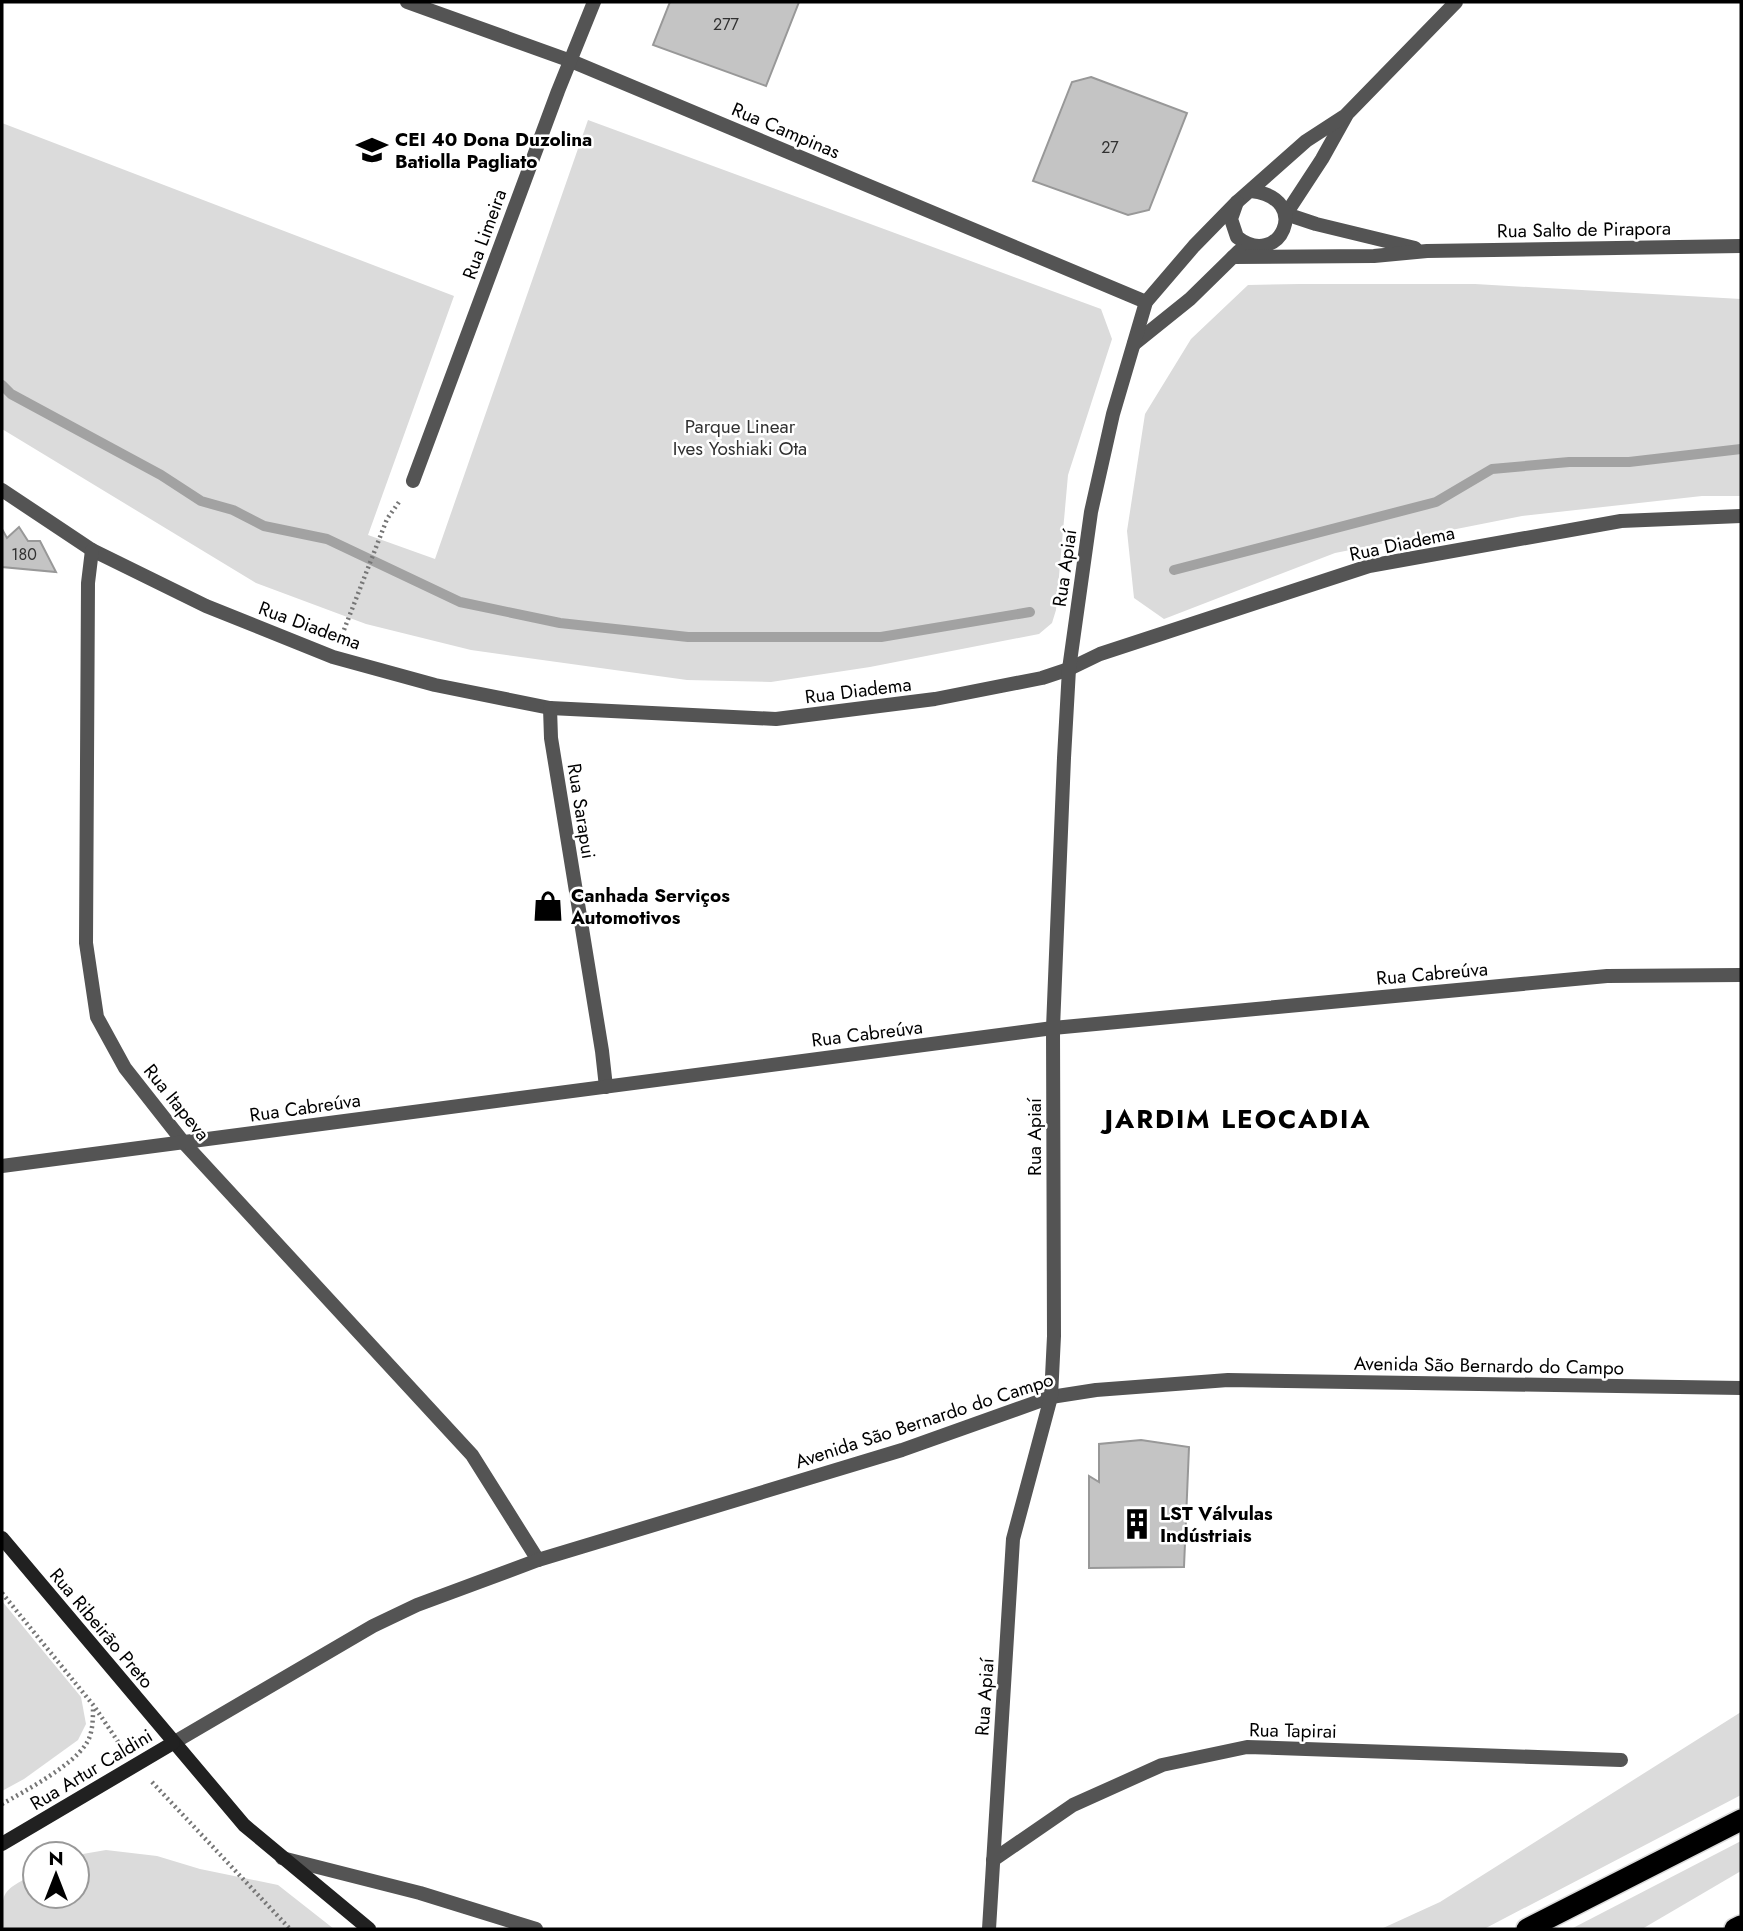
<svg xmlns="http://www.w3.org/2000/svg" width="1743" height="1931" font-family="Jost,sans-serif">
<rect width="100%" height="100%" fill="#fff"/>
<g fill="#dbdbdb">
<path d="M 588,120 L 1101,309 L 1112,339 L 1068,475 L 1056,610 L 1052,623 L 1039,634 L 870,667 L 771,682 L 687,680 L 471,650 L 366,624 L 256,583 L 2,429 L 2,123 L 454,296 L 368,535 L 435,559 Z"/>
<path d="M 1300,284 L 1475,284 L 1741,299 L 1741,496 L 1702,496 L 1522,516 L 1335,553 L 1164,619 L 1134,598 L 1127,531 L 1145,414 L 1191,339 L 1248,285 Z"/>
<path d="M 2,1601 L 81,1697 L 86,1724 L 78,1740 L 24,1779 L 2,1791 Z"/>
<path d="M 1741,1712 L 1741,1795 L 1484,1929 L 1381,1929 L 1440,1902 Z"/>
<path d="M 1741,1841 L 1741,1871 L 1642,1929 L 1571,1929 Z"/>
<path d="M 106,1850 L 157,1856 L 200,1869 L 278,1885 L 334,1929 L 5,1929 L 2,1926 C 2,1888 3,1892 35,1873 L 35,1896 L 77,1896 L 77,1855 Z"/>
</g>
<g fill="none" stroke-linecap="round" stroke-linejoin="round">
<g stroke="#a2a2a2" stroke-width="10">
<path d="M 2,385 L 11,394 L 161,475 L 201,501 L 233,510 L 264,526 L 327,539 L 460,602 L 560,623 L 688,637 L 881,637 L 1030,612"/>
<path d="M 1174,570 L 1436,502 L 1492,469 L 1569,462 L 1629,462 L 1741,449"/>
</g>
</g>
<g fill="#c4c4c4" stroke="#989898" stroke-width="2">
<path d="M 670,2 L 799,2 L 766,86 L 653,45 Z"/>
<path d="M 1091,77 L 1187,113 L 1149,210 L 1128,215 L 1033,181 L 1072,82 Z"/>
<path d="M 19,527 L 28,541 L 40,541 L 56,572 L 2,567 L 2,529 L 7,538 Z"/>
<path d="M 1141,1440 L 1189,1447 L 1184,1567 L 1089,1568 L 1089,1476 L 1099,1482 L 1099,1444 Z"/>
</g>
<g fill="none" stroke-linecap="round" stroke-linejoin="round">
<defs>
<g id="highway">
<path d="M 1527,1929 L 1741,1820"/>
<path d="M 1735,1929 L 1741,1926"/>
</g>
</defs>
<use href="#highway" stroke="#dbdbdb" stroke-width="24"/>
<g stroke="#767676" stroke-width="4.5" stroke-dasharray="2 3.5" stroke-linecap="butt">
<path d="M 342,635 L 387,519 L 399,502"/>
<path d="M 2,1593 L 94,1706 L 121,1746"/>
<path d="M 152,1782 L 290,1929"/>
<path d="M 2,1804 C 25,1791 72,1766 86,1744 C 93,1734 93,1719 93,1707"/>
</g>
<g stroke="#545454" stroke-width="14">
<path d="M 407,2 L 571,61 L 1146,302"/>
<path d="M 1346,116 L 1322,159 L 1286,214 L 1316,224 L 1415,248"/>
<path d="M 1251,191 C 1314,198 1279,271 1237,237 L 1231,219 L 1237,202 L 1306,141 L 1346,115 L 1456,2"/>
<path d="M 1233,257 L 1374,256 L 1427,251 L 1741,246"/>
<path d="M 1134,344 L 1190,299 L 1239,251"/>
<path d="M 413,481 L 558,91 L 594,2"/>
<path d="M 2,490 L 92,550 L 206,606 L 333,657 L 435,685 L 550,708 L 776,719 L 935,699 L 1042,678 L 1069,669 L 1100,654 L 1369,566 L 1621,521 L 1741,516"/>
<path d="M 92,550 L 88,583 L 86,943 L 97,1017 L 125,1068 L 184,1143 L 472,1455 L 538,1560"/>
<path d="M 550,708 L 551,738 L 602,1051 L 606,1087"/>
<path d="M 2,1166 L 1053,1028 L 1607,976 L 1741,975"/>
<path d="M 173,1743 L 373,1626 L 417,1605 L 538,1560 L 902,1450 L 1051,1397 L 1096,1390 L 1228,1380 L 1741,1388"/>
<path d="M 282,1858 L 420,1893 L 536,1929"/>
<path d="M 993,1860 L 1073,1805 L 1162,1765 L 1247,1747 L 1621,1760"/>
<path d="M 989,1929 L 1013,1539 L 1051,1397 L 1054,1336 L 1053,1028 L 1064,758 L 1069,669 L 1091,512 L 1113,414 L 1146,302 L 1194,246 L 1237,202"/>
</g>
<g stroke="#212121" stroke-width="14">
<path d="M 2,1538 L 244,1825 L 369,1929"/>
<path d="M 2,1844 L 173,1743"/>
</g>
<use href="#highway" stroke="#000" stroke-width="21"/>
</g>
<defs>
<symbol id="school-bare" viewBox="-9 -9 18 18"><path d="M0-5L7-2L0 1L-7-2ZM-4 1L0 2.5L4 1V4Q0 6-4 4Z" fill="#000" stroke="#fff" stroke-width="2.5" paint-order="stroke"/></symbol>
<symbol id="shop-bare" viewBox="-9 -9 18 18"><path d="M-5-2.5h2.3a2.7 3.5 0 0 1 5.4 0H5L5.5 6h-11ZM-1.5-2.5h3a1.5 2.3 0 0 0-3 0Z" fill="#000" stroke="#fff" stroke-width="2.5" paint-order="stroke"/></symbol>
<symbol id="building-bare" viewBox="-9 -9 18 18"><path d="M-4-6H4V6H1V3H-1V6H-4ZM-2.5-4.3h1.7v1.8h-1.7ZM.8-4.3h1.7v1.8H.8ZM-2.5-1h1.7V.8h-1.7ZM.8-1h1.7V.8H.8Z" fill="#000" stroke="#fff" stroke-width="2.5" paint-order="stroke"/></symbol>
</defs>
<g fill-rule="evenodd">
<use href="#school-bare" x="350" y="128" width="44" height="44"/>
<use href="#shop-bare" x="526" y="884" width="44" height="44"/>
<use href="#building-bare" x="1115" y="1502" width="44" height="44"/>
</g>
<g text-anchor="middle" stroke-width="5" stroke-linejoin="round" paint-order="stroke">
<g font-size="16" fill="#313131">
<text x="726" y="30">277</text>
<text x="1110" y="153">27</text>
<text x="24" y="560">180</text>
</g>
<g font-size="19" fill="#000" stroke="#fff">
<text transform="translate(786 130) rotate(23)" y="7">Rua Campinas</text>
<text transform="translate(1584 229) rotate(-1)" y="7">Rua Salto de Pirapora</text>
<text transform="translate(484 234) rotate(-70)" y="7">Rua Limeira</text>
<text transform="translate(1402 543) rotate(-12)" y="7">Rua Diadema</text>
<text transform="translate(1064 568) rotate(-82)" y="7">Rua Apiaí</text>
<text transform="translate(310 625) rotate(20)" y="7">Rua Diadema</text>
<text transform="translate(858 690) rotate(-7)" y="7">Rua Diadema</text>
<text transform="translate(582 811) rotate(81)" y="7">Rua Sarapui</text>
<text transform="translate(1432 973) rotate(-5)" y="7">Rua Cabreúva</text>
<text transform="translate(867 1033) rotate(-7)" y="7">Rua Cabreúva</text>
<text transform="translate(177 1102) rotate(51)" y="7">Rua Itapeva</text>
<text transform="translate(305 1107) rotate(-8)" y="7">Rua Cabreúva</text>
<text transform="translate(1034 1137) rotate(-90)" y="7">Rua Apiaí</text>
<text transform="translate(1489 1365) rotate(1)" y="7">Avenida São Bernardo do Campo</text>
<text transform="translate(924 1420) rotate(-18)" y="7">Avenida São Bernardo do Campo</text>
<text transform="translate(102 1628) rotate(50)" y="7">Rua Ribeirão Preto</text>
<text transform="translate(984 1697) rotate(-86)" y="7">Rua Apiaí</text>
<text transform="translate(1293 1730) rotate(1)" y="7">Rua Tapirai</text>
<text transform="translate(91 1769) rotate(-31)" y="7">Rua Artur Caldini</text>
</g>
<g font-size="19" font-weight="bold" fill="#000" stroke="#fff" text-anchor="start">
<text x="395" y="146">CEI 40 Dona Duzolina<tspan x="395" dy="22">Batiolla Pagliato</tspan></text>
<text x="571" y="902">Canhada Serviços<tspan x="571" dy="22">Automotivos</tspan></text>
<text x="1160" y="1520">LST Válvulas<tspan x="1160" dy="22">Indústriais</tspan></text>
</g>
<g font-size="19" fill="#323232" stroke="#fff">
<text x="740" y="433">Parque Linear<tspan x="740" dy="22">Ives Yoshiaki Ota</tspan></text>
</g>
<g font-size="26" font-weight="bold" letter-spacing="2" fill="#000" stroke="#fff">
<text x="1238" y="1128">JARDIM LEOCADIA</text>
</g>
</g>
<rect width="1743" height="1931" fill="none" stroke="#000000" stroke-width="7"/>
<g transform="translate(56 1875)"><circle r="33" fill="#ffffff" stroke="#999999" stroke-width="2"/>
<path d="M0-5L12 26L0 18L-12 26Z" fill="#000000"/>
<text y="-10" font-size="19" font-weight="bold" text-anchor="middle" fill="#000000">N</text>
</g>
</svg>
